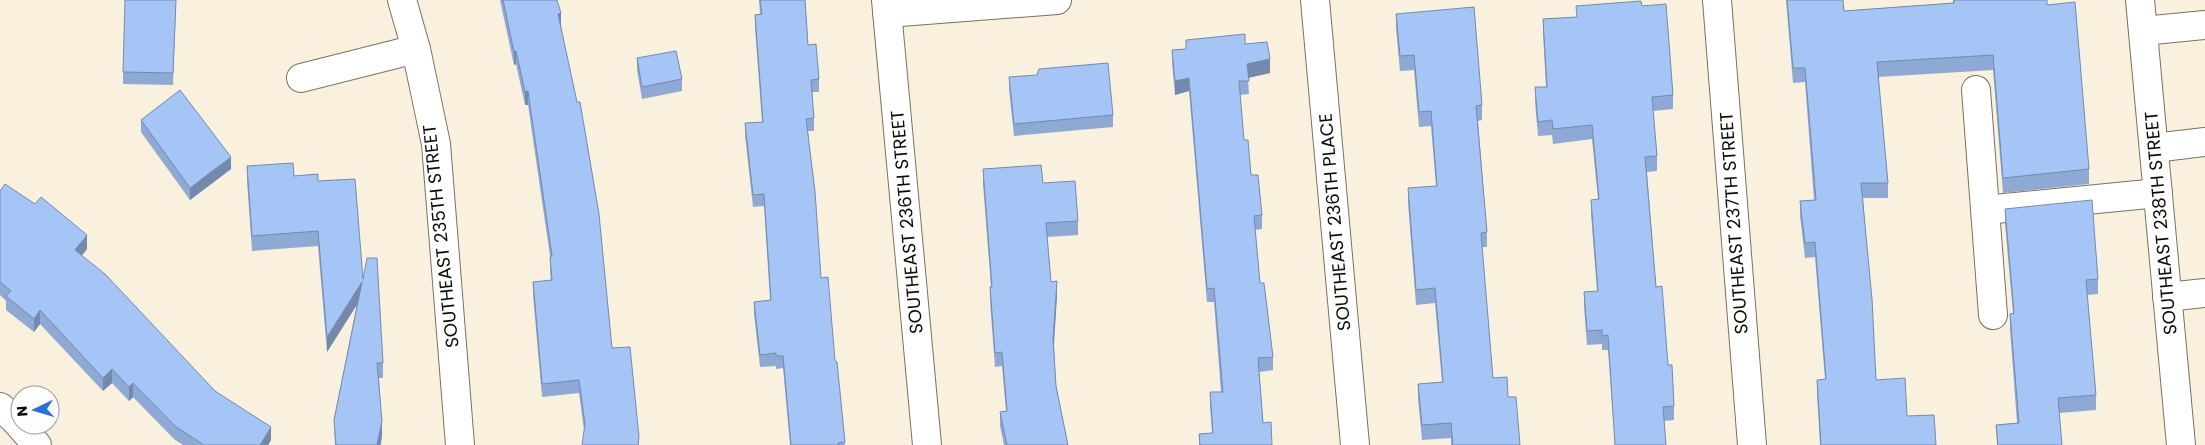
<svg xmlns="http://www.w3.org/2000/svg" width="2205" height="445" font-family="Poppins,sans-serif">
<rect width="100%" height="100%" fill="#f9f0dd"/>
<g fill="none" stroke-linecap="round" stroke-linejoin="round">
<defs>
<g id="minor">
<path d="M 402,0 L 416,49 L 436,144 L 460,445"/>
<path d="M 886,0 L 927,445"/>
<path d="M 1315,0 L 1355,445"/>
<path d="M 1717,0 L 1752,445"/>
<path d="M 2140,0 L 2181,445"/>
<path d="M 887,13 L 1057,0"/>
<path d="M 2143,31 L 2205,25"/>
<path d="M 301,78 L 416,49"/>
<path d="M 1976,90 L 1993,315"/>
<path d="M 2154,148 L 2205,142"/>
<path d="M 1985,210 L 2158,193"/>
<path d="M 2167,297 L 2205,293"/>
<path d="M 0,407 L 14,419 L 37,445"/>
</g>
</defs>
<use href="#minor" stroke="#7a7262" stroke-width="30"/>
<use href="#minor" stroke="#fff" stroke-width="28"/>
</g>
<g fill="#8ea9d4">
<path d="M 176,0 L 173,85 L 123,84 L 123,72 Z"/>
<path d="M 500,0 L 557,0 L 561,26 L 612,348 L 639,445 L 584,430 L 579,393 L 542,397 L 533,295 L 533,282 L 551,281 L 550,270 L 550,256 L 528,105 L 525,105 L 516,64 L 514,65 Z"/>
<path d="M 759,0 L 805,0 L 808,45 L 819,79 L 819,92 L 812,92 L 814,118 L 814,131 L 808,131 L 821,278 L 835,361 L 845,445 L 790,445 L 783,368 L 776,369 L 776,366 L 760,367 L 754,314 L 754,302 L 770,300 L 764,206 L 753,207 L 745,135 L 745,123 L 762,122 L 755,28 L 755,15 L 760,14 Z"/>
<path d="M 1786,0 L 1843,0 L 1844,11 L 1953,3 L 1953,0 L 2047,0 L 2047,5 L 2089,169 L 2089,184 L 2003,193 L 1993,70 L 1878,77 L 1888,183 L 1888,198 L 1863,198 L 1876,380 L 1907,416 L 1936,445 L 1820,445 L 1817,394 L 1817,380 L 1825,379 L 1815,257 L 1805,258 L 1800,216 L 1800,201 L 1814,200 L 1805,82 L 1793,83 Z"/>
<path d="M 1642,6 L 1673,95 L 1673,109 L 1653,111 L 1657,156 L 1657,171 L 1647,172 L 1656,287 L 1674,406 L 1674,420 L 1664,421 L 1666,445 L 1615,445 L 1608,350 L 1602,350 L 1602,344 L 1587,345 L 1584,306 L 1584,292 L 1597,291 L 1591,214 L 1591,200 L 1598,199 L 1592,139 L 1553,144 L 1552,135 L 1538,136 L 1535,102 L 1535,87 L 1546,87 L 1543,33 L 1543,19 L 1576,17 Z"/>
<path d="M 1396,14 L 1482,105 L 1482,120 L 1478,121 L 1487,232 L 1487,247 L 1482,247 L 1493,378 L 1508,397 L 1520,445 L 1451,445 L 1451,438 L 1422,440 L 1418,399 L 1418,384 L 1442,382 L 1435,303 L 1416,305 L 1408,203 L 1408,188 L 1436,186 L 1431,126 L 1419,127 L 1414,70 L 1400,71 L 1396,29 Z"/>
<path d="M 1186,40 L 1245,44 L 1270,73 L 1248,78 L 1249,94 L 1240,95 L 1244,140 L 1251,175 L 1262,215 L 1262,229 L 1255,230 L 1260,283 L 1273,357 L 1273,370 L 1259,372 L 1263,423 L 1272,445 L 1199,445 L 1199,434 L 1212,433 L 1210,406 L 1210,392 L 1221,392 L 1214,302 L 1207,302 L 1189,91 L 1175,95 L 1172,63 L 1172,50 L 1186,49 Z"/>
<path d="M 637,58 L 682,79 L 682,91 L 642,99 L 637,70 Z"/>
<path d="M 1009,77 L 1113,115 L 1113,127 L 1014,136 L 1009,89 Z"/>
<path d="M 141,120 L 231,169 L 190,200 L 141,132 Z"/>
<path d="M 247,166 L 318,181 L 363,279 L 383,363 L 383,378 L 379,378 L 382,436 L 381,445 L 335,445 L 334,420 L 357,304 L 327,352 L 318,246 L 252,251 L 247,181 Z"/>
<path d="M 983,169 L 1043,183 L 1078,221 L 1078,235 L 1047,237 L 1051,282 L 1057,295 L 1054,346 L 1056,386 L 1068,445 L 1004,445 L 1000,426 L 1000,412 L 1006,411 L 1002,366 L 995,367 L 990,301 L 990,287 L 991,287 L 983,184 Z"/>
<path d="M 0,191 L 87,249 L 81,256 L 215,391 L 271,440 L 268,445 L 183,445 L 175,440 L 133,397 L 129,401 L 112,383 L 103,391 L 40,324 L 34,332 L 6,310 L 6,301 L 0,295 Z"/>
<path d="M 2005,209 L 2098,279 L 2098,294 L 2087,295 L 2096,395 L 2096,410 L 2059,413 L 2062,445 L 1997,445 L 1996,425 L 2017,423 L 2010,329 L 2010,314 L 2013,313 L 2005,224 Z"/>
</g>
<g fill="#748aad">
<path d="M 561,13 L 561,26 L 558,27 L 558,14 Z"/>
<path d="M 516,51 L 516,64 L 514,65 L 514,52 Z"/>
<path d="M 1270,59 L 1270,73 L 1247,78 L 1247,64 Z"/>
<path d="M 1189,78 L 1189,91 L 1175,95 L 1175,81 Z"/>
<path d="M 528,91 L 528,105 L 525,105 L 525,92 Z"/>
<path d="M 231,157 L 231,169 L 190,200 L 190,188 Z"/>
<path d="M 87,235 L 87,249 L 75,264 L 75,250 Z"/>
<path d="M 1057,281 L 1057,295 L 1053,353 L 1053,339 Z"/>
<path d="M 362,282 L 362,297 L 327,352 L 327,337 Z"/>
<path d="M 40,310 L 40,324 L 34,332 L 34,319 Z"/>
<path d="M 112,369 L 112,383 L 103,391 L 103,378 Z"/>
<path d="M 133,383 L 133,397 L 129,401 L 129,387 Z"/>
<path d="M 382,421 L 382,436 L 380,445 L 377,445 Z"/>
<path d="M 271,427 L 271,440 L 268,445 L 260,445 Z"/>
</g>
<g fill="#a5c5f7" stroke="#748aad">
<path d="M 125,0 L 176,0 L 173,73 L 123,72 Z"/>
<path d="M 503,0 L 557,0 L 561,13 L 558,14 L 577,102 L 580,102 L 599,214 L 612,348 L 630,347 L 639,437 L 638,445 L 582,445 L 585,424 L 579,380 L 542,384 L 533,282 L 552,280 L 550,257 L 552,256 L 528,91 L 525,92 L 516,51 L 514,52 Z"/>
<path d="M 760,0 L 805,0 L 808,45 L 816,44 L 819,79 L 811,80 L 814,118 L 806,119 L 815,191 L 821,278 L 828,277 L 835,361 L 837,362 L 845,442 L 838,443 L 838,445 L 791,445 L 783,356 L 776,356 L 776,353 L 760,355 L 754,302 L 771,300 L 764,194 L 753,195 L 745,123 L 763,122 L 755,15 L 762,14 Z"/>
<path d="M 1787,0 L 1843,0 L 1844,11 L 1954,3 L 1954,0 L 2047,0 L 2047,5 L 2075,2 L 2089,169 L 2003,178 L 1993,55 L 1877,62 L 1888,183 L 1861,183 L 1872,299 L 1876,380 L 1905,378 L 1907,416 L 1934,415 L 1936,445 L 1821,445 L 1817,380 L 1826,379 L 1815,242 L 1805,243 L 1800,201 L 1816,200 L 1805,68 L 1793,68 Z"/>
<path d="M 1641,1 L 1642,6 L 1666,4 L 1673,95 L 1652,97 L 1657,156 L 1645,157 L 1656,287 L 1662,286 L 1668,365 L 1672,365 L 1674,406 L 1663,407 L 1666,445 L 1615,445 L 1608,335 L 1602,336 L 1602,330 L 1587,331 L 1584,292 L 1598,291 L 1591,200 L 1599,199 L 1592,125 L 1553,129 L 1552,120 L 1538,122 L 1535,87 L 1547,87 L 1543,19 L 1577,17 L 1576,6 Z"/>
<path d="M 1474,7 L 1482,105 L 1476,106 L 1487,232 L 1481,233 L 1493,378 L 1507,377 L 1508,397 L 1516,397 L 1520,445 L 1453,445 L 1451,423 L 1422,425 L 1418,384 L 1443,382 L 1435,288 L 1416,290 L 1408,188 L 1437,186 L 1431,111 L 1419,112 L 1414,55 L 1400,56 L 1396,14 Z"/>
<path d="M 1245,34 L 1245,44 L 1267,42 L 1270,59 L 1247,64 L 1249,81 L 1239,81 L 1244,140 L 1248,140 L 1251,175 L 1258,175 L 1262,215 L 1254,216 L 1260,283 L 1264,283 L 1273,357 L 1258,358 L 1263,423 L 1271,422 L 1272,445 L 1200,445 L 1199,434 L 1213,433 L 1210,392 L 1223,392 L 1214,288 L 1207,289 L 1189,78 L 1175,81 L 1172,50 L 1186,49 L 1186,40 Z"/>
<path d="M 676,51 L 682,79 L 642,87 L 637,58 Z"/>
<path d="M 1108,63 L 1113,115 L 1014,124 L 1009,77 L 1037,75 L 1039,69 Z"/>
<path d="M 180,90 L 231,157 L 190,188 L 141,120 Z"/>
<path d="M 293,163 L 294,176 L 318,174 L 318,181 L 355,179 L 363,279 L 367,258 L 377,258 L 383,363 L 377,363 L 382,421 L 377,445 L 336,445 L 334,420 L 362,282 L 327,337 L 318,231 L 252,236 L 247,166 Z"/>
<path d="M 1041,165 L 1043,183 L 1075,181 L 1078,221 L 1046,223 L 1051,282 L 1057,281 L 1053,339 L 1056,386 L 1068,445 L 1007,445 L 1000,412 L 1007,411 L 1002,352 L 995,353 L 990,287 L 992,287 L 983,169 Z"/>
<path d="M 5,184 L 35,204 L 41,197 L 87,235 L 75,250 L 105,274 L 215,391 L 271,427 L 260,445 L 204,445 L 175,426 L 133,383 L 129,387 L 112,369 L 103,378 L 40,310 L 34,319 L 6,296 L 11,291 L 0,282 L 0,191 Z"/>
<path d="M 2092,200 L 2098,279 L 2086,280 L 2096,395 L 2058,398 L 2062,445 L 1998,445 L 1996,425 L 2019,423 L 2010,314 L 2014,313 L 2005,209 Z"/>
</g>
<g text-anchor="middle" stroke-width="5" stroke-linejoin="round" paint-order="stroke">
<g font-size="18" fill="#0e0b06" stroke="#fefefe">
<text transform="translate(907 222) rotate(-95)" y="6">SOUTHEAST 236TH STREET</text>
<text transform="translate(1335 222) rotate(-95)" y="6">SOUTHEAST 236TH PLACE</text>
<text transform="translate(1734 223) rotate(-94)" y="6">SOUTHEAST 237TH STREET</text>
<text transform="translate(2161 223) rotate(-95)" y="6">SOUTHEAST 238TH STREET</text>
<text transform="translate(441 236) rotate(-96)" y="6">SOUTHEAST 235TH STREET</text>
</g>
</g>
<g transform="translate(35 410) rotate(265)"><circle r="24" fill="#fefefe" stroke="#9e9d9b"/>
<path d="M0-4L9 19L0 12L-9 19Z" fill="#2871dd"/>
<text y="-8" font-size="14" font-weight="bold" text-anchor="middle" fill="#0e0b06">N</text>
</g>
</svg>
